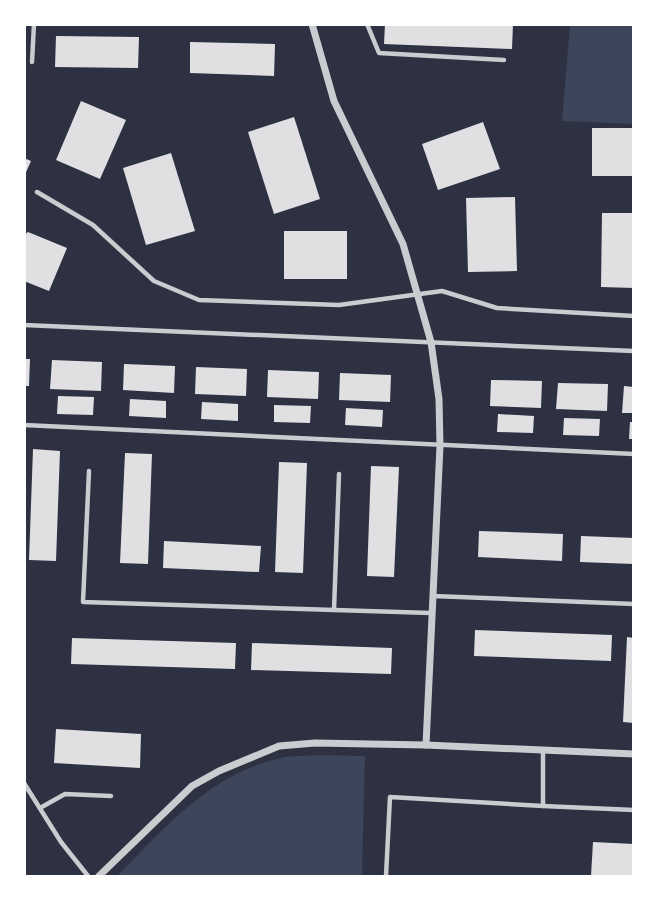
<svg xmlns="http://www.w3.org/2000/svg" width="658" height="901" font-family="'PT Sans Narrow',sans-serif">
<rect width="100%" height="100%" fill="#2d3142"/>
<g fill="#3c4559">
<path d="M 570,25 L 633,25 L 633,124 L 562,121 Z"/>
<path d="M 319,755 L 365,756 L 362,876 L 117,876 C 164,828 212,772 281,758 C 293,755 307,756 319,755 Z"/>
</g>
<g fill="#e0e0e3">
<path d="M 385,24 L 513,24 L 512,49 L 384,44 Z"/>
<path d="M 56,36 L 139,37 L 138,68 L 55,67 Z"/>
<path d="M 190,42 L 275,44 L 274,76 L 190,73 Z"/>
<path d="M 81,101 L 126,120 L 100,179 L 56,160 Z"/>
<path d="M 294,117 L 320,199 L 274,214 L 248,132 Z"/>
<path d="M 483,122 L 500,169 L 438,190 L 422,144 Z"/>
<rect x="592" y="128" width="42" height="48"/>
<path d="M 171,153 L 195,231 L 146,245 L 123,168 Z"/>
<path d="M 24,158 L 31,161 L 24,177 Z"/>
<path d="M 515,197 L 517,271 L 468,272 L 466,198 Z"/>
<path d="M 602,213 L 634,213 L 634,288 L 601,287 Z"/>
<rect x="284" y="231" width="63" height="48"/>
<path d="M 28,232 L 67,248 L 49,291 L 24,281 L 24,235 Z"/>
<path d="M 24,359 L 30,359 L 29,386 L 24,386 Z"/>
<path d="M 52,360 L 102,362 L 101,391 L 50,389 Z"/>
<path d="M 124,364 L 175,366 L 174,393 L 123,390 Z"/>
<path d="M 196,367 L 247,369 L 246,396 L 195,394 Z"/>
<path d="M 268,370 L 319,372 L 318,399 L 267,397 Z"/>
<path d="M 340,373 L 391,375 L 390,402 L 339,400 Z"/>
<path d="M 491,380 L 542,381 L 541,408 L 490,406 Z"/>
<path d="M 558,383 L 608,384 L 607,411 L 556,409 Z"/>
<path d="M 624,386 L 634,387 L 634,413 L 622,413 Z"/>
<path d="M 58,396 L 94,397 L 93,415 L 57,414 Z"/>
<path d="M 130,399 L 166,401 L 166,418 L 129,416 Z"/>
<path d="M 202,402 L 238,404 L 238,421 L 201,419 Z"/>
<path d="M 274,405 L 311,406 L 310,423 L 274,422 Z"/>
<path d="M 346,408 L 383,410 L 382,427 L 345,425 Z"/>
<path d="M 498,414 L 534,416 L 533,433 L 497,432 Z"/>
<path d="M 564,418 L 600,419 L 599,436 L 563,435 Z"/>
<path d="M 630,422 L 634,422 L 634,439 L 629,439 Z"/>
<path d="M 33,449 L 60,451 L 56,561 L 29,560 Z"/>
<path d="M 125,453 L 152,454 L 148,564 L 120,563 Z"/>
<path d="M 279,462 L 307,463 L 303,573 L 275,572 Z"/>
<path d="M 371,466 L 399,467 L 394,577 L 367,576 Z"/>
<path d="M 479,531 L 563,534 L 562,561 L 478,557 Z"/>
<path d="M 581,536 L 634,538 L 634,564 L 580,562 Z"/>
<path d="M 164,541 L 261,546 L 259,572 L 163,568 Z"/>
<path d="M 475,630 L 612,635 L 611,661 L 474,656 Z"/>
<path d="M 627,637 L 634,638 L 634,723 L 623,722 Z"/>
<path d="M 72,638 L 236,643 L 235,669 L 71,664 Z"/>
<path d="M 252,643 L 392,648 L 391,674 L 251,670 Z"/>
<path d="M 56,729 L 141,734 L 140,768 L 54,763 Z"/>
<path d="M 593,842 L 634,844 L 634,876 L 591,876 Z"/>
</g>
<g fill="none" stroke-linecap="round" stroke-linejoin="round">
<g stroke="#caccd0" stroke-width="4.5">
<path d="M 367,24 L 379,53 L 504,60"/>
<path d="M 32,62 L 34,24"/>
<path d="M 37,192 L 93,225 L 154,281 L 199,300 L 339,305 L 442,291 L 497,308 L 634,316"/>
<path d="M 24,325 L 634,351"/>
<path d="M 24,425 L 634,454"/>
<path d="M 89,471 L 83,602 L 431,613"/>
<path d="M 433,596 L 634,604"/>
<path d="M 334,610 L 339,474"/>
<path d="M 24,783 L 61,842 L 88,876"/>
<path d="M 543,806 L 634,810"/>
<path d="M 40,808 L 65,794 L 111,796"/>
<path d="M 386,876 L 390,797 L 543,806 L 543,750"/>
</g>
<g stroke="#caccd0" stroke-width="7">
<path d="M 312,24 L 334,101 L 403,244 L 431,342 L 439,399 L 440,446 L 426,745"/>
<path d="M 99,876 L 192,786 L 219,771 L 279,746 L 315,743 L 426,745 L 634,754"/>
</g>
</g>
<rect width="658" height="901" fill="none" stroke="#ffffff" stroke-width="52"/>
</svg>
